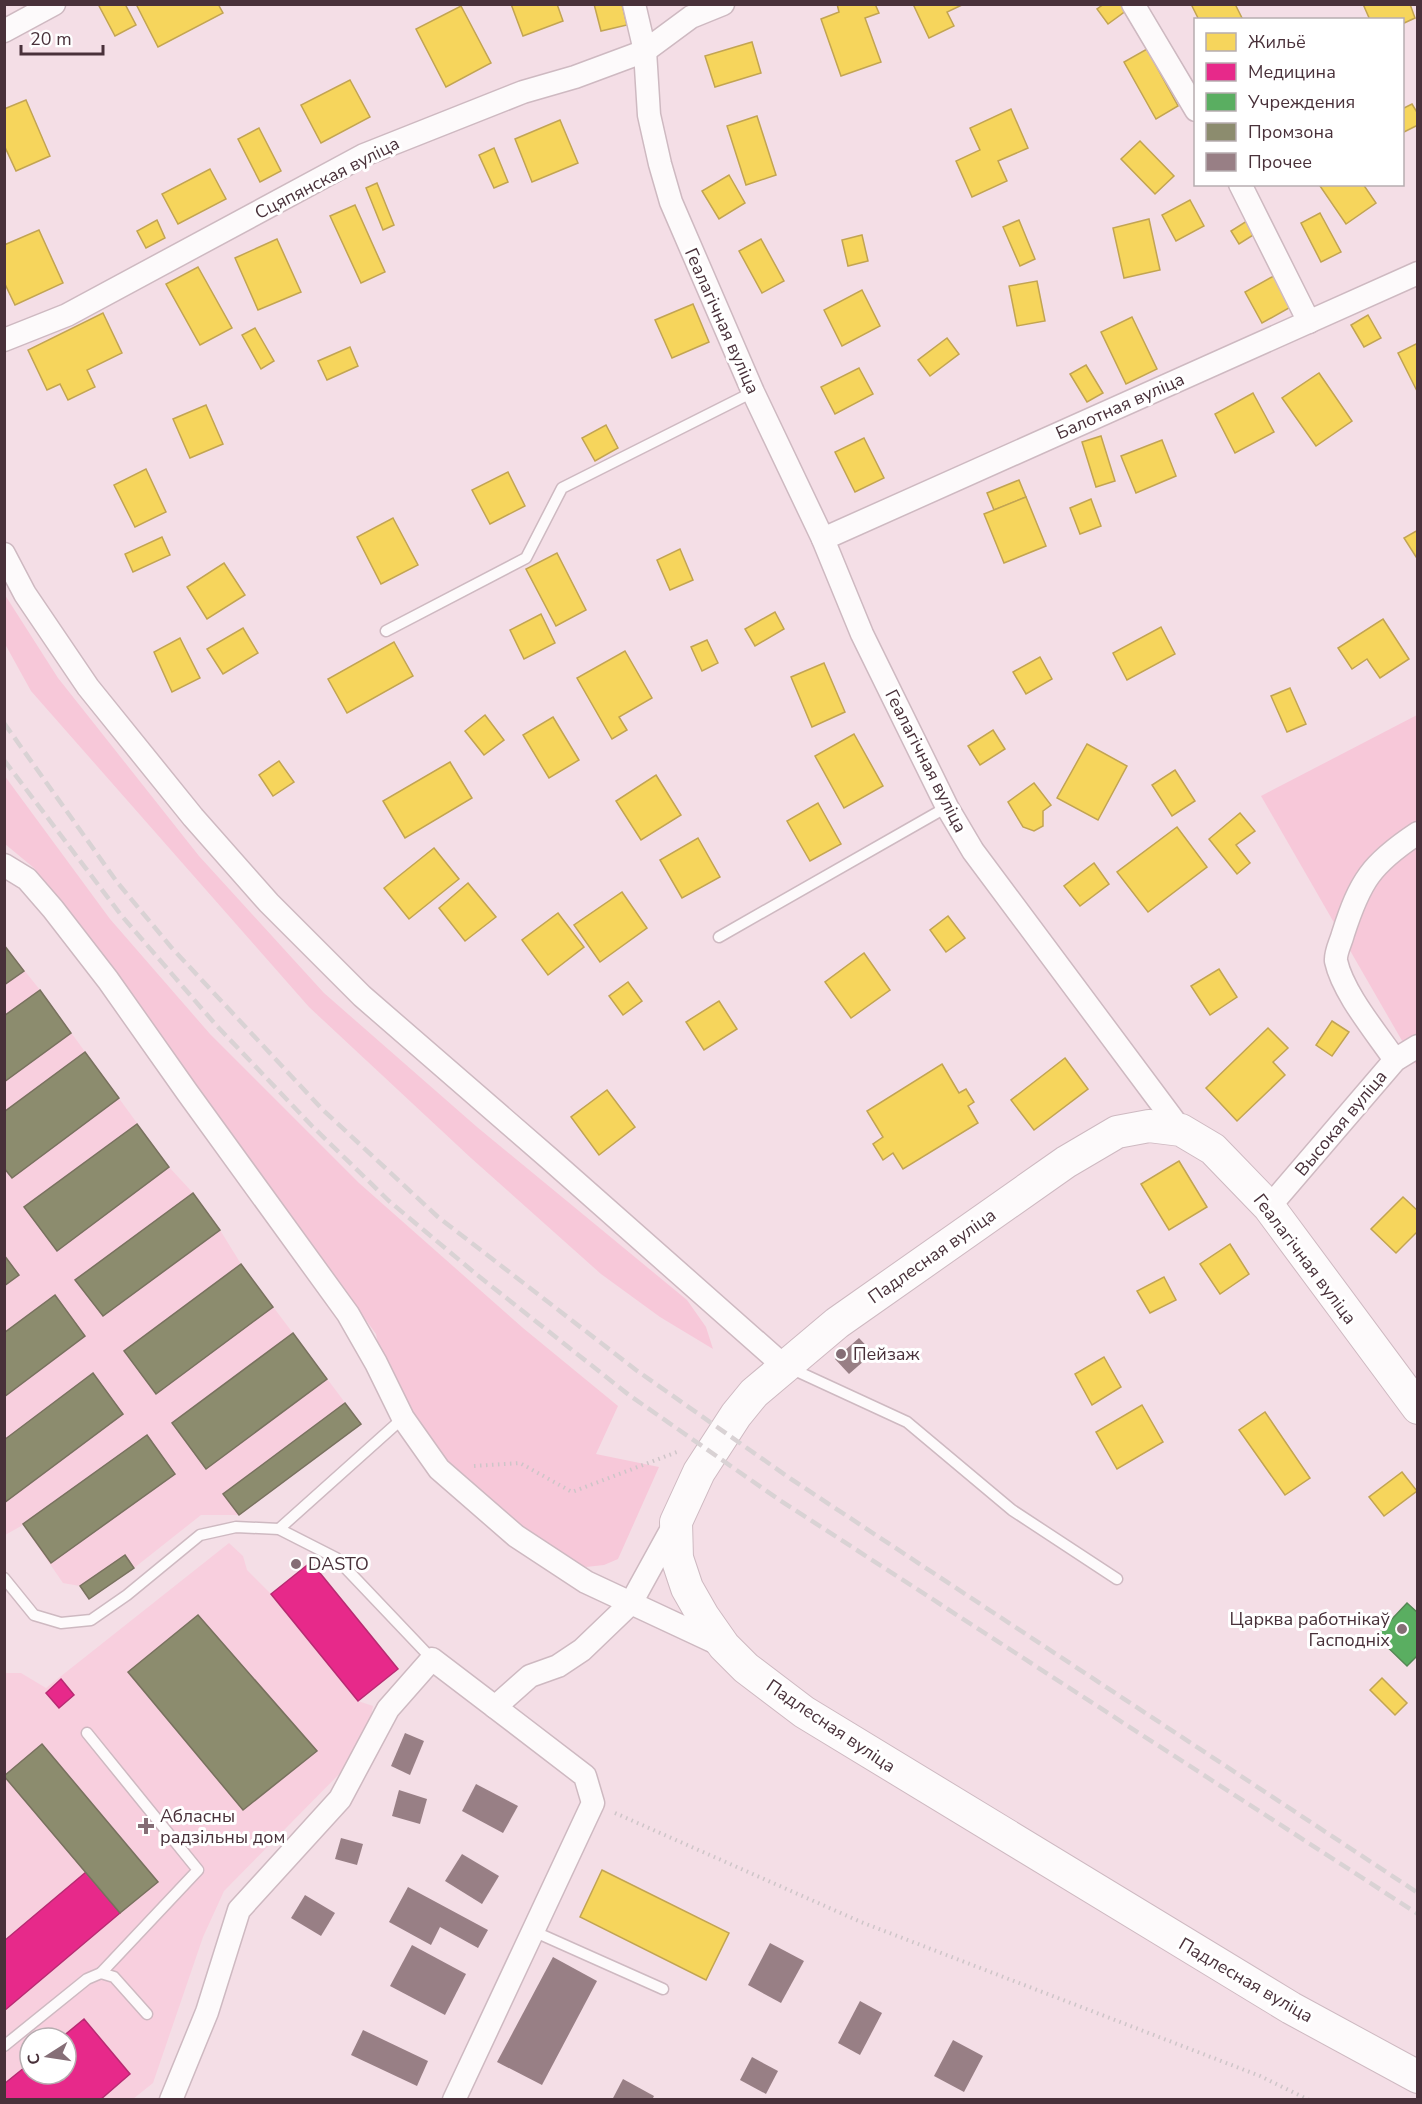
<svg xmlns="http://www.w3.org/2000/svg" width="1422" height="2104" font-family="'Nunito Sans',sans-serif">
<rect width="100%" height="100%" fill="#f4dee6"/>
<g fill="#f8cfde" fill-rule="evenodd">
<path d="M 4,945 L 40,990 L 169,1167 L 193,1193 L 220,1230 L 241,1264 L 361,1424 L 239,1515 L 201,1515 L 134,1568 L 80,1586 L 63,1583 L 23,1525 L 5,1535 Z"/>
<path d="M 229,1543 L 243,1556 L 247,1570 L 271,1594 L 358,1701 L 373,1706 L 369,1728 L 352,1761 L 224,1891 L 203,1937 L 153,2083 L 133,2099 L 5,2100 L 5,1673 L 21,1673 L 46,1688 ZM 30,2038 L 66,2038 L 66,2074 L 30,2074 Z"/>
</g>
<g fill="#f7c8d9">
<path d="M 5,595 L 58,678 L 199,856 L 324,993 L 477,1127 L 687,1300 L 706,1327 L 713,1349 L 660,1317 L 601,1274 L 471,1158 L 309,1007 L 31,691 L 5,644 Z"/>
<path d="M 1417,715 L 1417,1065 L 1416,1065 L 1261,796 Z"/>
<path d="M 4,775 L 110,919 L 210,1034 L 359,1183 L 523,1328 L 618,1406 L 596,1454 L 659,1467 L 618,1559 L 604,1565 L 586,1567 L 572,1560 L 543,1543 L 452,1467 L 426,1438 L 383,1367 L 376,1334 L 85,933 L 34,868 L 5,844 Z"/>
</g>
<g fill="#f6d55c" stroke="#c2a452" stroke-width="1.5">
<path d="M 98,4 L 125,4 L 136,25 L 115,36 Z"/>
<path d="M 136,4 L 218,4 L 223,13 L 158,47 Z"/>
<path d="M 511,4 L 557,4 L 563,21 L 523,36 Z"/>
<path d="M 594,4 L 622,4 L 627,25 L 601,31 Z"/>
<path d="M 837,4 L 875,4 L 879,13 L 865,18 L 881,62 L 841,76 L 821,19 L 839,12 Z"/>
<path d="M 913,4 L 964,4 L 947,12 L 954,26 L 929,38 Z"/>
<path d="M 1104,4 L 1123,4 L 1127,10 L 1108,24 L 1097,9 Z"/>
<path d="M 1191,4 L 1235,4 L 1243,20 L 1199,20 Z"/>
<path d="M 1363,4 L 1410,4 L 1415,18 L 1402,24 L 1402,20 L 1370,20 Z"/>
<path d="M 461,6 L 491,63 L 446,87 L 416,29 Z"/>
<path d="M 752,42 L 761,73 L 715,87 L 705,56 Z"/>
<path d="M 1147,49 L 1178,106 L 1156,119 L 1124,62 Z"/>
<path d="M 350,80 L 370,117 L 321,143 L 301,105 Z"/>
<path d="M 26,100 L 50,156 L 16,171 L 4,145 L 4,109 Z"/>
<path d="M 1412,104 L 1418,114 L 1418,125 L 1402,133 L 1402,109 Z"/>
<path d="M 1011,109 L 1028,148 L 998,161 L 1007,181 L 972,197 L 956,161 L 980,150 L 970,128 Z"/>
<path d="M 757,116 L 776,175 L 746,185 L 727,126 Z"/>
<path d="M 560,120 L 578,163 L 532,182 L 515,139 Z"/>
<path d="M 259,128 L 281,171 L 260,182 L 238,139 Z"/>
<path d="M 1140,141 L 1174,176 L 1155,194 L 1121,159 Z"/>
<path d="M 494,148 L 508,182 L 494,188 L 479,155 Z"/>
<path d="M 210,169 L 226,199 L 178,224 L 162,194 Z"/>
<path d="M 729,175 L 745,203 L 719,219 L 702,191 Z"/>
<path d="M 377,183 L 394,225 L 383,230 L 366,188 Z"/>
<path d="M 1323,184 L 1363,184 L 1376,203 L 1346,224 L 1320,186 Z"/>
<path d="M 1190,200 L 1204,226 L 1176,241 L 1162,215 Z"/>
<path d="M 355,205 L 385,272 L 361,283 L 330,216 Z"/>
<path d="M 1320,213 L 1341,252 L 1321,262 L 1301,223 Z"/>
<path d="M 1149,219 L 1160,270 L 1124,278 L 1113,228 Z"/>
<path d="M 1250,219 L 1258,232 L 1239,244 L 1231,231 Z"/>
<path d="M 157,220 L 165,238 L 146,248 L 137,231 Z"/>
<path d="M 1019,220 L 1035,259 L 1020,266 L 1003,227 Z"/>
<path d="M 39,230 L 63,283 L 15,305 L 4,282 L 4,245 Z"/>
<path d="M 862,235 L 868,261 L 848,266 L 842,240 Z"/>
<path d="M 277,239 L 301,292 L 258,310 L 235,258 Z"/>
<path d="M 761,239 L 784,281 L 762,293 L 739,251 Z"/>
<path d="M 198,267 L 232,328 L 200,345 L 166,284 Z"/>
<path d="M 1279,273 L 1296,304 L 1262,323 L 1245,292 Z"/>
<path d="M 1037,281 L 1045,321 L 1017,326 L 1009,286 Z"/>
<path d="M 862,290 L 880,326 L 842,346 L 824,310 Z"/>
<path d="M 693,304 L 709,342 L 672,358 L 655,320 Z"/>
<path d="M 103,313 L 122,353 L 87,370 L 95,387 L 68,400 L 60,384 L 47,390 L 28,350 Z"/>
<path d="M 1368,315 L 1381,338 L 1364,347 L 1351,325 Z"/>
<path d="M 1132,317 L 1157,369 L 1126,384 L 1101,332 Z"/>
<path d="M 255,328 L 274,361 L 261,369 L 242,335 Z"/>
<path d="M 947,338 L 959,354 L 930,376 L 918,360 Z"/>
<path d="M 1418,343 L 1418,393 L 1398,353 Z"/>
<path d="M 350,347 L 358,366 L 327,380 L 318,361 Z"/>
<path d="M 1086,365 L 1103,393 L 1087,402 L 1070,374 Z"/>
<path d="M 859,368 L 873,394 L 835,414 L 821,387 Z"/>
<path d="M 1319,373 L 1352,421 L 1316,446 L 1282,398 Z"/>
<path d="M 1253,393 L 1274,432 L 1235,453 L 1215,414 Z"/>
<path d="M 206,405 L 223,444 L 190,458 L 173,419 Z"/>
<path d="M 606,425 L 618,448 L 595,461 L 582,438 Z"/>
<path d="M 1101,436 L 1115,481 L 1096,487 L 1082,442 Z"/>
<path d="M 864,438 L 884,478 L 855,492 L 835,452 Z"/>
<path d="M 1162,440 L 1176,476 L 1136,493 L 1121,456 Z"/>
<path d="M 146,469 L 166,512 L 135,527 L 114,485 Z"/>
<path d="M 508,472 L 525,506 L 490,524 L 472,490 Z"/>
<path d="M 1019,480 L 1026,497 L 994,510 L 987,493 Z"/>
<path d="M 1026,497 L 1046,546 L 1004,563 L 984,514 Z"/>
<path d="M 1091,499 L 1101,526 L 1080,534 L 1070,508 Z"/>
<path d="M 393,518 L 418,565 L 381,584 L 357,537 Z"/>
<path d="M 1418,530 L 1418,560 L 1404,538 Z"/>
<path d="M 162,537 L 170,555 L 133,572 L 125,554 Z"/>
<path d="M 680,549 L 693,580 L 670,590 L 657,560 Z"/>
<path d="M 557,553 L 586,610 L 556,626 L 526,569 Z"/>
<path d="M 224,563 L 245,595 L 207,619 L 187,587 Z"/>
<path d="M 775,612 L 784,629 L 755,646 L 745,629 Z"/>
<path d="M 541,614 L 555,643 L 524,659 L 510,630 Z"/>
<path d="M 1383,619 L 1409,659 L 1380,678 L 1367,659 L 1352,669 L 1338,648 Z"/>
<path d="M 1161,627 L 1175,654 L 1127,680 L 1113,653 Z"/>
<path d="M 243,628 L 258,653 L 223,674 L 207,649 Z"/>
<path d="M 180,638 L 200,678 L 172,692 L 154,652 Z"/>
<path d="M 707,640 L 718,663 L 702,671 L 691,647 Z"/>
<path d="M 394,642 L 413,676 L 347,713 L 328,679 Z"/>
<path d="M 625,651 L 652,698 L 619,717 L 627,730 L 612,739 L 577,678 Z"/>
<path d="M 1040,657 L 1052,679 L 1026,694 L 1013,672 Z"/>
<path d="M 824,663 L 845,712 L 812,727 L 791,677 Z"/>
<path d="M 1290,688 L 1306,724 L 1287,732 L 1271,696 Z"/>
<path d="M 485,715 L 504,740 L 484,755 L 465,731 Z"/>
<path d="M 553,717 L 579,760 L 549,778 L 523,735 Z"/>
<path d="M 993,730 L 1005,749 L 980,765 L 968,746 Z"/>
<path d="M 854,734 L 883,786 L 844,808 L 815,756 Z"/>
<path d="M 1087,744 L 1127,766 L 1098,820 L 1057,798 Z"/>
<path d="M 279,761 L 294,782 L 273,796 L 259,775 Z"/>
<path d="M 450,762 L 472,798 L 405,838 L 383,801 Z"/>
<path d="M 1175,770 L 1195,801 L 1172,816 L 1152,785 Z"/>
<path d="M 656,775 L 681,815 L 641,840 L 616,801 Z"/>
<path d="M 1034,783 L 1051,805 L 1043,811 L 1043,826 L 1034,831 L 1023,827 L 1008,802 Z"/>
<path d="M 818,803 L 841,844 L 810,861 L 787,821 Z"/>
<path d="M 1240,813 L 1255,831 L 1236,845 L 1250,863 L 1237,874 L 1209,839 Z"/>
<path d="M 1177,827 L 1207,867 L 1148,912 L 1117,872 Z"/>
<path d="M 698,838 L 720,877 L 682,898 L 660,860 Z"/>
<path d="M 434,848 L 459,879 L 409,919 L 384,888 Z"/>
<path d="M 1094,863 L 1109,884 L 1080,906 L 1064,886 Z"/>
<path d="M 468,883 L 496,917 L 465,941 L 439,908 Z"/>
<path d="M 622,892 L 647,928 L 600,962 L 574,925 Z"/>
<path d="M 558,913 L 584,947 L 548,975 L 522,940 Z"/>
<path d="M 948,916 L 965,938 L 946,952 L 930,930 Z"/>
<path d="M 864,953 L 890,990 L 851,1018 L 825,982 Z"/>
<path d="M 1219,969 L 1237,997 L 1210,1015 L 1191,986 Z"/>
<path d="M 628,982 L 642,1001 L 623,1015 L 609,996 Z"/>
<path d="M 719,1001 L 737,1029 L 704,1050 L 686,1022 Z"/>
<path d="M 1332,1021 L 1349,1032 L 1332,1056 L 1316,1045 Z"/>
<path d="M 1268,1028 L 1288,1048 L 1273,1062 L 1285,1075 L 1237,1121 L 1206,1088 Z"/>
<path d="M 1065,1058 L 1088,1089 L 1034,1130 L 1011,1100 Z"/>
<path d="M 942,1064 L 959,1093 L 966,1089 L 974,1102 L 968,1106 L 978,1123 L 903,1169 L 893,1153 L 883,1160 L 873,1144 L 883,1137 L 867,1111 Z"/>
<path d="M 607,1090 L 635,1127 L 599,1155 L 571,1117 Z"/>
<path d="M 1179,1161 L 1207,1207 L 1169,1230 L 1141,1184 Z"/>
<path d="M 1403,1197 L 1418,1211 L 1418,1231 L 1396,1253 L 1371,1229 Z"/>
<path d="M 1230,1244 L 1249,1274 L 1220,1294 L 1200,1264 Z"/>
<path d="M 1164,1277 L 1176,1300 L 1150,1313 L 1137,1291 Z"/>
<path d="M 1104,1357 L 1121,1387 L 1092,1405 L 1075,1374 Z"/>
<path d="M 1142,1405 L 1163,1442 L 1117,1469 L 1096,1432 Z"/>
<path d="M 1265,1412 L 1310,1478 L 1285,1495 L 1239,1430 Z"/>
<path d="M 1402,1472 L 1417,1491 L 1384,1516 L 1369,1497 Z"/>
<path d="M 1382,1678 L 1407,1703 L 1395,1715 L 1370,1690 Z"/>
<path d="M 602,1870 L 729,1933 L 706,1980 L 580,1917 Z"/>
</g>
<g fill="#e7298a" stroke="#b82b72" stroke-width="1.5">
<path d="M 311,1562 L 398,1669 L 358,1701 L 271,1594 Z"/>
<path d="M 61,1679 L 74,1695 L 59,1708 L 46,1693 Z"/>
<path d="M 86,1872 L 120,1913 L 4,2011 L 4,1941 Z"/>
<path d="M 84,2019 L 130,2074 L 100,2100 L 4,2100 L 4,2084 L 30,2063 L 30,2074 L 66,2074 L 66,2038 L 61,2038 Z"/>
</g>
<path fill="#5aae61" stroke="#585" stroke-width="1.5" d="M 1407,1603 L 1418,1613 L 1418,1655 L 1407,1666 L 1376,1636 Z"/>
<g fill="#8c8c6e" stroke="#78715e" stroke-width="1.5">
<path d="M 4,945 L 24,971 L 4,985 Z"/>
<path d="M 40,990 L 71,1033 L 4,1082 L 4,1016 Z"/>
<path d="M 85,1052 L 119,1098 L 12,1178 L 4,1168 L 4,1112 Z"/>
<path d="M 137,1124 L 169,1167 L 57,1251 L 24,1207 Z"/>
<path d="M 193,1193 L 220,1230 L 103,1316 L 75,1280 Z"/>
<path d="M 4,1255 L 19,1275 L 4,1286 Z"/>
<path d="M 241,1264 L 273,1307 L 156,1394 L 124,1351 Z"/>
<path d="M 55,1295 L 85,1336 L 4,1397 L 4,1333 Z"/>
<path d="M 293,1333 L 327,1379 L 206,1469 L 172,1423 Z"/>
<path d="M 93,1373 L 123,1414 L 4,1503 L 4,1440 Z"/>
<path d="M 345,1403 L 361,1424 L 239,1515 L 223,1494 Z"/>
<path d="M 147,1435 L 175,1474 L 51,1563 L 23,1524 Z"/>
<path d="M 125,1555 L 134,1568 L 89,1599 L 80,1586 Z"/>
<path d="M 198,1615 L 317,1751 L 243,1810 L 128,1672 Z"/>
<path d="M 42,1744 L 158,1882 L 120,1913 L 4,1776 Z"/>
</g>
<g fill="#987f85">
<path d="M 859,1338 L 873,1353 L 849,1374 L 835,1359 Z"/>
<path d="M 405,1733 L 424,1741 L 410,1775 L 391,1766 Z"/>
<path d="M 476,1784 L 518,1806 L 503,1833 L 462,1811 Z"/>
<path d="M 399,1790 L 427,1799 L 420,1824 L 392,1816 Z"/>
<path d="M 341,1838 L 363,1844 L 357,1865 L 335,1859 Z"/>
<path d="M 462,1854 L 499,1876 L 482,1904 L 445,1881 Z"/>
<path d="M 408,1887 L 488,1930 L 478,1948 L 440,1927 L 431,1945 L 389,1922 Z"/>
<path d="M 305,1895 L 335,1913 L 321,1936 L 291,1918 Z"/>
<path d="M 770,1943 L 804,1961 L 781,2003 L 748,1985 Z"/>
<path d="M 412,1945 L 466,1974 L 445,2015 L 390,1986 Z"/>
<path d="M 553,1957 L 597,1981 L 542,2085 L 497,2062 Z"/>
<path d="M 860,2001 L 882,2013 L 860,2055 L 838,2043 Z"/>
<path d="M 363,2030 L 428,2061 L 417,2086 L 351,2055 Z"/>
<path d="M 953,2040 L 983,2056 L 964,2092 L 934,2076 Z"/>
<path d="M 752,2057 L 778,2071 L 766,2094 L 740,2080 Z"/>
<path d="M 623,2079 L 654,2096 L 652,2100 L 612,2100 Z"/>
</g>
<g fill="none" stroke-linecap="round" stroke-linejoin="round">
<defs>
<g id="lane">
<path d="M 386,631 L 526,558 L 562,488 L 753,392"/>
<path d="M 719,937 L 947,807"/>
<path d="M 790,1368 L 907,1422 L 1012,1510 L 1117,1579"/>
<path d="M 279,1529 L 403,1418"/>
<path d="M 4,1578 L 34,1615 L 61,1623 L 91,1620 L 127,1595 L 200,1535 L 236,1527 L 279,1529 L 336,1558 L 432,1659"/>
<path d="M 87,1733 L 198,1870 L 101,1973"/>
<path d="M 533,1931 L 663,1989"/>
<path d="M 4,2046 L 87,1979 L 101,1973 L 114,1977 L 147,2014"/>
</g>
<g id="street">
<path d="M 634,4 L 645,51 L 649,115 L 660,164 L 671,202 L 753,392 L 823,539 L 862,634 L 947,807 L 973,851 L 1181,1130"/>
<path d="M 1133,4 L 1196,110"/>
<path d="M 4,31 L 54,4"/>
<path d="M 1240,184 L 1309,322"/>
<path d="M 4,340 L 67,315 L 364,155 L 523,92 L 575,77 L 645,51 L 691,17 L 723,4"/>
<path d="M 823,539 L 1418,273"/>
<path d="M 4,554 L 25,594 L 88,687 L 193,817 L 269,903 L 362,996 L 551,1160 L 784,1366"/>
<path d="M 4,865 L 27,879 L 53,909 L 108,980 L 187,1092 L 348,1314 L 376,1363 L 403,1418 L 439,1469 L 516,1536 L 586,1582 L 723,1646"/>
<path d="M 1395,1060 C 1376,1032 1343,993 1336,961 C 1335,953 1341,942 1343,934 C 1360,881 1371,864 1418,833"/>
<path d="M 1269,1207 L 1395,1060 L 1418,1046"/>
<path d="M 171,2100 L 207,2012 L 239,1910 L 340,1799 L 388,1709 L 432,1659 L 495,1707"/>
<path d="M 454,2100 L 593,1803 L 585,1776 L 495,1707 L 530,1676 L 558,1666 L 582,1650 L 631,1603 L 675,1523"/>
</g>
<path id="secondary" d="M 1418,1408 L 1269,1207 L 1213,1149 L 1181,1130 L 1149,1126 L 1117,1132 L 1066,1162 L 837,1323 L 754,1393 L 736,1415 L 699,1472 L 676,1522 L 677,1558 L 687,1588 L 703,1616 L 724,1646 L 746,1668 L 804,1712 L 1291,2008 L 1418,2077"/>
</defs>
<use href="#lane" stroke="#ceb9c1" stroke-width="13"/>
<use href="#street" stroke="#ceb9c1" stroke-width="25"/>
<use href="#secondary" stroke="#ceb9c1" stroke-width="34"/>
<g stroke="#cec5c8" stroke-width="4" stroke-dasharray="1.5 4.5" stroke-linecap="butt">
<path d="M 474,1466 L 520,1463 L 572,1492 L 677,1452"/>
<path d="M 615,1813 L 861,1922 L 1260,2076 L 1309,2100"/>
</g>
<use href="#lane" stroke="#fdfafb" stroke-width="10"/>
<use href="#street" stroke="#fdfafb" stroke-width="22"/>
<use href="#secondary" stroke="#fdfafb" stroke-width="32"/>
<g stroke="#d9d2d4" stroke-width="4.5" stroke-dasharray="12 6" stroke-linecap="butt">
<path d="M 4,723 L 117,882 L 171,947 L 322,1109 L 438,1217 L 636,1370 L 791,1479 L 1418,1893"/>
<path d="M 4,760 L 121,915 L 216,1025 L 312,1126 L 389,1201 L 476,1274 L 629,1395 L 778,1499 L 1418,1914"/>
</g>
</g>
<g fill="#856e76" stroke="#fff" stroke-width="2">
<circle cx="841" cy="1354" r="6"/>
<circle cx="296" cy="1564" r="6"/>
<circle cx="1402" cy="1629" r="6"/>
<path d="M143 1817h6v6h6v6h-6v6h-6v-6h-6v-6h6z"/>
</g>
<g text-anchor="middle" stroke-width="6" stroke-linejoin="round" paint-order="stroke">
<g font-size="18" fill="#49313a" stroke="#fff">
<text transform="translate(327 178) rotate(-27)" y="6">Сцяпянская вуліца</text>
<text transform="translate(722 321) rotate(66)" y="6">Геалагічная вуліца</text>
<text transform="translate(1120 406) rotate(-24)" y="6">Балотная вуліца</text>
<text transform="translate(926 761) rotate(63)" y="6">Геалагічная вуліца</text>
<text transform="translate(1341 1123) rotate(-50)" y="6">Высокая вуліца</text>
<text transform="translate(932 1256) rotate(-35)" y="6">Падлесная вуліца</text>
<text transform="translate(1305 1259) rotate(53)" y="6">Геалагічная вуліца</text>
<text transform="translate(831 1726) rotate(34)" y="6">Падлесная вуліца</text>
<text transform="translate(1246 1980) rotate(30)" y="6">Падлесная вуліца</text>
</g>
<g font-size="18" fill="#49313a" stroke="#fff" text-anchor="start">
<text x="853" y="1360">Пейзаж</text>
<text x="308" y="1570">DASTO</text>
<text x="1390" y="1625" text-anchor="end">Царква работнікаў<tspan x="1390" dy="21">Гасподніх</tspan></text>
<text x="160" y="1822">Абласны<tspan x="160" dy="21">радзільны дом</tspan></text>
</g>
</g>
<rect width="1422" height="2104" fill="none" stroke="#49313a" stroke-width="12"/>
<rect x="1194" y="18" width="210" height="168" fill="#ffffff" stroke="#b6adb0" stroke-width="1.5"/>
<rect x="1206" y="33" width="30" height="18" fill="#f6d55c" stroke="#b6adb0" stroke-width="1.5"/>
<text x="1248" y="48" font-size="18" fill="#49313a">Жильё</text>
<rect x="1206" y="63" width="30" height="18" fill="#e7298a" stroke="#b6adb0" stroke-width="1.5"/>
<text x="1248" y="78" font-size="18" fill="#49313a">Медицина</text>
<rect x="1206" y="93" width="30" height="18" fill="#5aae61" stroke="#b6adb0" stroke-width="1.5"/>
<text x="1248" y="108" font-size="18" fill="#49313a">Учреждения</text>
<rect x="1206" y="123" width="30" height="18" fill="#8c8c6e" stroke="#b6adb0" stroke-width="1.5"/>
<text x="1248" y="138" font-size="18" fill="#49313a">Промзона</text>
<rect x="1206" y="153" width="30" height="18" fill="#987f85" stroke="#b6adb0" stroke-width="1.5"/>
<text x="1248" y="168" font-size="18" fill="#49313a">Прочее</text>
<g transform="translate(48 2056) rotate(258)"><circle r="28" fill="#ffffff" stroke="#b6adb0" stroke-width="1.5"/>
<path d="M0-4.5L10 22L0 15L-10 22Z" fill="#856e76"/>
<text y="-9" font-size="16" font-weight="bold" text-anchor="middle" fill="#49313a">С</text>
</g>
<path d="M21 45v9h82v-9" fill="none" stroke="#49313a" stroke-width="3"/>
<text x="30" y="45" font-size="18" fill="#49313a" stroke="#ffffff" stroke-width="4.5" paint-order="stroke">20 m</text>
</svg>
